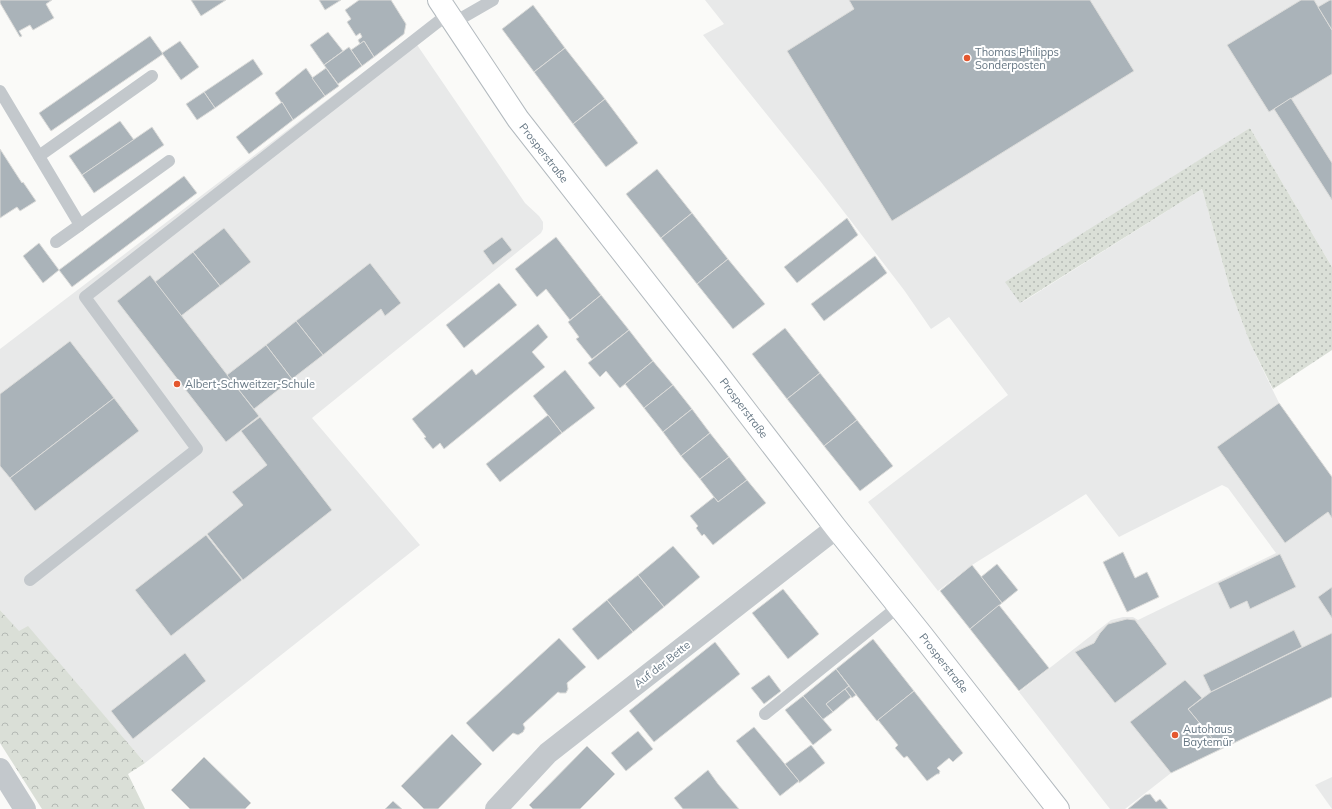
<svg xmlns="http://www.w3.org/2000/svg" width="1332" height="809" font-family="Mulish,sans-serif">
<defs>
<pattern id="grass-dots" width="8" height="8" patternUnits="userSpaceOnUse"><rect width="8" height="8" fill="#dadfd7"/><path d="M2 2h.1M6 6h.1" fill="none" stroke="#b4b9b4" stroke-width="1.8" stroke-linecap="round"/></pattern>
<pattern id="forest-crowns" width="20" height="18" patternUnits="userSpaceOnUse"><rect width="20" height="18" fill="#dadfd7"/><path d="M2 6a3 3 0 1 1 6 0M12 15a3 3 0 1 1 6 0" fill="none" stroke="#b4b9b4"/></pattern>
</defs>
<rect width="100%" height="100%" fill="#fafaf8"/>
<g fill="#e8e9e9">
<path d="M 705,0 L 1332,0 L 1332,267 L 1250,128 L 1021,303 L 1202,189 L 1230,289 L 1250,343 L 1279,403 L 1332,477 L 1332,697 L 1171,773 L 1125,809 L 1110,809 L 1019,692 L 1111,620 L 1123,617 L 1133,617 L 1138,620 L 1276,553 L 1228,488 L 1222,485 L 1119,537 L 1086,494 L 972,565 L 938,591 L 868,502 L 1008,395 L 949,317 L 931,329 L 904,290 L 821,182 L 703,35 L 724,24 Z"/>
<path d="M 411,36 L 525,203 L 539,216 L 543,222 L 543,229 L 541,233 L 312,418 L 420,545 L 145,763 L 28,627 L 19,632 L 0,610 L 0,349 Z"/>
<path d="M 1332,777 L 1332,809 L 1315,785 Z"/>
</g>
<path fill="url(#grass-dots)" d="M 1250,128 L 1332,267 L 1332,350 L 1273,389 L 1250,343 L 1230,289 L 1202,189 L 1020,303 L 1005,282 Z"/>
<path fill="url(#forest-crowns)" d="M 0,610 L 19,631 L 28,626 L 145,763 L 128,774 L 145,809 L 42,809 L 0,743 Z"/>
<g fill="#aab3b9" stroke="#dcdcda">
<path d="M 0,0 L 52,0 L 46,4 L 54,18 L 33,30 L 30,25 L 19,31 L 22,36 L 20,37 L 0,3 Z"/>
<path d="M 191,0 L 226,0 L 201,16 Z"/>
<path d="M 319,0 L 341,0 L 325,10 Z"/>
<path d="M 359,0 L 391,0 L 406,24 L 404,34 L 374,57 L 364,41 L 360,44 L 358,40 L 362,37 L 360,33 L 356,36 L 347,22 L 351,19 L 345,10 Z"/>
<path d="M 849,0 L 1090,0 L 1134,71 L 892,221 L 787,51 L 854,9 Z"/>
<path d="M 1301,0 L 1314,0 L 1332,30 L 1332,74 L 1269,112 L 1227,45 Z"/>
<path d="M 1330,0 L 1332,0 L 1332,30 L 1318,7 Z"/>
<path d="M 533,5 L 565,48 L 534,72 L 502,29 Z"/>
<path d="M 328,32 L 343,51 L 324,65 L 310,45 Z"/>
<path d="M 150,36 L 163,54 L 51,131 L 39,113 Z"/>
<path d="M 180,41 L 199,67 L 181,80 L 162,53 Z"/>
<path d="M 364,41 L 374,57 L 362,66 L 351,50 Z"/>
<path d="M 349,47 L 362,66 L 338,84 L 324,65 Z"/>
<path d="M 565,48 L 605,99 L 573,124 L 534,72 Z"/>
<path d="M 253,59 L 263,74 L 215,108 L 204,92 Z"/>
<path d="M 306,68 L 325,96 L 293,120 L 275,93 Z"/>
<path d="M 326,68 L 339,86 L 325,96 L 312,78 Z"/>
<path d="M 204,92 L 215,108 L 197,120 L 186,104 Z"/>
<path d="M 1291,98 L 1332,163 L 1332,200 L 1274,109 Z"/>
<path d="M 605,99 L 638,143 L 606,167 L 573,124 Z"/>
<path d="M 282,102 L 293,120 L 249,154 L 236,137 Z"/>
<path d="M 120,121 L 134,140 L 82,175 L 69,156 Z"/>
<path d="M 152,127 L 164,145 L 94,193 L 82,175 Z"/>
<path d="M 0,149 L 22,183 L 23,182 L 36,201 L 20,211 L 17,207 L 0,218 Z"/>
<path d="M 657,169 L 692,213 L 661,238 L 626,194 Z"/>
<path d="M 184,176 L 197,193 L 72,287 L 59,270 Z"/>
<path d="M 692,213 L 728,259 L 697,284 L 661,238 Z"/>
<path d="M 847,218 L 858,235 L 797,283 L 784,267 Z"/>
<path d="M 224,228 L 251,262 L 220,286 L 193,252 Z"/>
<path d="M 502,237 L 512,250 L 493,265 L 483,251 Z"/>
<path d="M 556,237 L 601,295 L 570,320 L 546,289 L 537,297 L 515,269 Z"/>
<path d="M 39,243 L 59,270 L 43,283 L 23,256 Z"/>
<path d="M 193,252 L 220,286 L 181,316 L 155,282 Z"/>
<path d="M 875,256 L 887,273 L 824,321 L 811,304 Z"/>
<path d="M 728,259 L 765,304 L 733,329 L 697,284 Z"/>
<path d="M 370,263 L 401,303 L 385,316 L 381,309 L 323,355 L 296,321 Z"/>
<path d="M 150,275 L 259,416 L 226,442 L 117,301 Z"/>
<path d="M 499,283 L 517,305 L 464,348 L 446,325 Z"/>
<path d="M 601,295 L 629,330 L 592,359 L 576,339 L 579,337 L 568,322 Z"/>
<path d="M 296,321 L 323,355 L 292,379 L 266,345 Z"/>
<path d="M 538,324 L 548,337 L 532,352 L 545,367 L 444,449 L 440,443 L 433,449 L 424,438 L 426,437 L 412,419 L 472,369 L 476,375 Z"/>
<path d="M 785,328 L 820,373 L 787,399 L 752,354 Z"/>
<path d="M 629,330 L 653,361 L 620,388 L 606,371 L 600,377 L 588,363 Z"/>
<path d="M 70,341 L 114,398 L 10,478 L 0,466 L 0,394 Z"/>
<path d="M 266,345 L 292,379 L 254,409 L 227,375 Z"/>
<path d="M 653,361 L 673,385 L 644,408 L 625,384 Z"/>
<path d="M 565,370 L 595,408 L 562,433 L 533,396 Z"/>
<path d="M 820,373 L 857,420 L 824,446 L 787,399 Z"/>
<path d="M 673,385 L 692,409 L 663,432 L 644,408 Z"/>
<path d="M 114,398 L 139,431 L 35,511 L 10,478 Z"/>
<path d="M 1279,403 L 1332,477 L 1332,518 L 1328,512 L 1285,543 L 1217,447 Z"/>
<path d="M 692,409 L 710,433 L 681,456 L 663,432 Z"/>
<path d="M 548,415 L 562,433 L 500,482 L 486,464 Z"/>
<path d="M 260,417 L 332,510 L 243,580 L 207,534 L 243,505 L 232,492 L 267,465 L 241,431 Z"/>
<path d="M 857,420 L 893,466 L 860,491 L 824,446 Z"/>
<path d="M 710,433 L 729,457 L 700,479 L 681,456 Z"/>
<path d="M 729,457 L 747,480 L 718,502 L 700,479 Z"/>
<path d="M 747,480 L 766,503 L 713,545 L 704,534 L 702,536 L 696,528 L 698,526 L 690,516 L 714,497 L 718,502 Z"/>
<path d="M 206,535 L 242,580 L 171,636 L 135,590 Z"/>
<path d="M 673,546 L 700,577 L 664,607 L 638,575 Z"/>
<path d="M 1123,552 L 1135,578 L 1147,572 L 1159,597 L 1127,612 L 1103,562 Z"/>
<path d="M 1280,554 L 1296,587 L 1250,609 L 1247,601 L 1230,609 L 1218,583 Z"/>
<path d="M 997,564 L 1018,590 L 1002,603 L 981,577 Z"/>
<path d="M 972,565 L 1002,603 L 970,629 L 940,591 Z"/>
<path d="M 638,575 L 664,607 L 633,632 L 607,600 Z"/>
<path d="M 1332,587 L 1332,618 L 1318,597 Z"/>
<path d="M 783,589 L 819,634 L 788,659 L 752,613 Z"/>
<path d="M 607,600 L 633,632 L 598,660 L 572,629 Z"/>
<path d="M 999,605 L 1049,668 L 1019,691 L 970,629 Z"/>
<path d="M 1127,619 L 1135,620 L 1167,664 L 1115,703 L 1075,652 L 1094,643 L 1100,633 L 1108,624 Z"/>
<path d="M 1294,630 L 1302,647 L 1211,692 L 1203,675 Z"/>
<path d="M 1332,633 L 1332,697 L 1221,749 L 1188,709 L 1211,692 Z"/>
<path d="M 559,638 L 586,667 L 567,683 L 568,689 L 566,693 L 560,693 L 558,692 L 523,724 L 525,728 L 523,732 L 518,735 L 513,733 L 493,752 L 466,723 Z"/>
<path d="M 873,639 L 914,691 L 877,721 L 836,669 Z"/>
<path d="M 715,642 L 740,674 L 654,742 L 629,711 Z"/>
<path d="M 185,653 L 206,681 L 133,739 L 111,711 Z"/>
<path d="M 836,669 L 849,686 L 826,704 L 833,712 L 822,720 L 803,696 Z"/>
<path d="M 769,675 L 781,691 L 764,704 L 751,688 Z"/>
<path d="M 1185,680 L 1202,698 L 1188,709 L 1221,749 L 1171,773 L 1130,722 Z"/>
<path d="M 849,686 L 856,695 L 852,698 L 845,689 Z"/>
<path d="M 845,689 L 851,697 L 833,712 L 826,704 Z"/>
<path d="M 914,691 L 963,753 L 955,760 L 953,762 L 949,758 L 937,768 L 940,771 L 939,774 L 937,774 L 927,781 L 907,756 L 904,758 L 895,748 L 898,745 L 878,720 Z"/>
<path d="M 803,696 L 832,730 L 813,745 L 785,710 Z"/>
<path d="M 754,727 L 799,781 L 780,796 L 736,741 Z"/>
<path d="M 638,731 L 653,749 L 626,771 L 611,753 Z"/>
<path d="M 452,734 L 482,764 L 438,809 L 424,809 L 401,786 Z"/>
<path d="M 811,745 L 825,763 L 799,783 L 799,781 L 785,764 Z"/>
<path d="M 587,746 L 615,774 L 580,809 L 533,809 L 529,805 Z"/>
<path d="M 204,757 L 251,803 L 245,809 L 190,809 L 171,790 Z"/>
<path d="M 708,770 L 718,784 L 739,809 L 683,809 L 674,798 Z"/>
<path d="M 1150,794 L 1156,802 L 1160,799 L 1168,809 L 1128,809 L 1145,795 Z"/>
<path d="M 393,801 L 402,809 L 385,809 Z"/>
</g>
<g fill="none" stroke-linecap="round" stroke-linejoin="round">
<defs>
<path id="secondary" d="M 439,0 L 518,119 L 713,368 L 836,528 L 921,634 L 1058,809"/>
</defs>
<use href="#secondary" stroke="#b3babf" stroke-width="24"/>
<g stroke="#c3c8cc" stroke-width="12">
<path d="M 453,23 L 493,0"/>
<path d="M 0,91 L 80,225 L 169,161"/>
<path d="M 39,156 L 152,76"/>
<path d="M 56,242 L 80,225"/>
<path d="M 30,580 L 197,449 L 85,297 L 448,14"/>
<path d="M 765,714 L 899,606"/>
</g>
<g stroke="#c3c8cc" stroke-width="22">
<path d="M 0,769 L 25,809"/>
<path d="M 496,809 L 548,753 L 836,528"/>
</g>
<use href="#secondary" stroke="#fff" stroke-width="22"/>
</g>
<g fill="#e4572e" stroke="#fff" stroke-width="1.5">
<circle cx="967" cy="58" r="4"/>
<circle cx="177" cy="384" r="4"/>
<circle cx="1175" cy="735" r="4"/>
</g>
<g text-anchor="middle" stroke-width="4" stroke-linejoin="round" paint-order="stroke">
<g font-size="11" fill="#657683" stroke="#fff" text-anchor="start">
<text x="975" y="56">Thomas Philipps<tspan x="975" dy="13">Sonderposten</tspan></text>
<text x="185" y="388">Albert-Schweitzer-Schule</text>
<text x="1183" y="733">Autohaus<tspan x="1183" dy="13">Baytemür</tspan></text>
</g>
<g font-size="11" fill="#657683" stroke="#fff">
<text transform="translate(544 153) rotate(52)" y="4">Prosperstraße</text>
<text transform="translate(744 408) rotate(53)" y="4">Prosperstraße</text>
<text transform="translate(944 663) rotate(52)" y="4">Prosperstraße</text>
<text transform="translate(662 664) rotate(-38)" y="4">Auf der Bette</text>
</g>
</g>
</svg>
